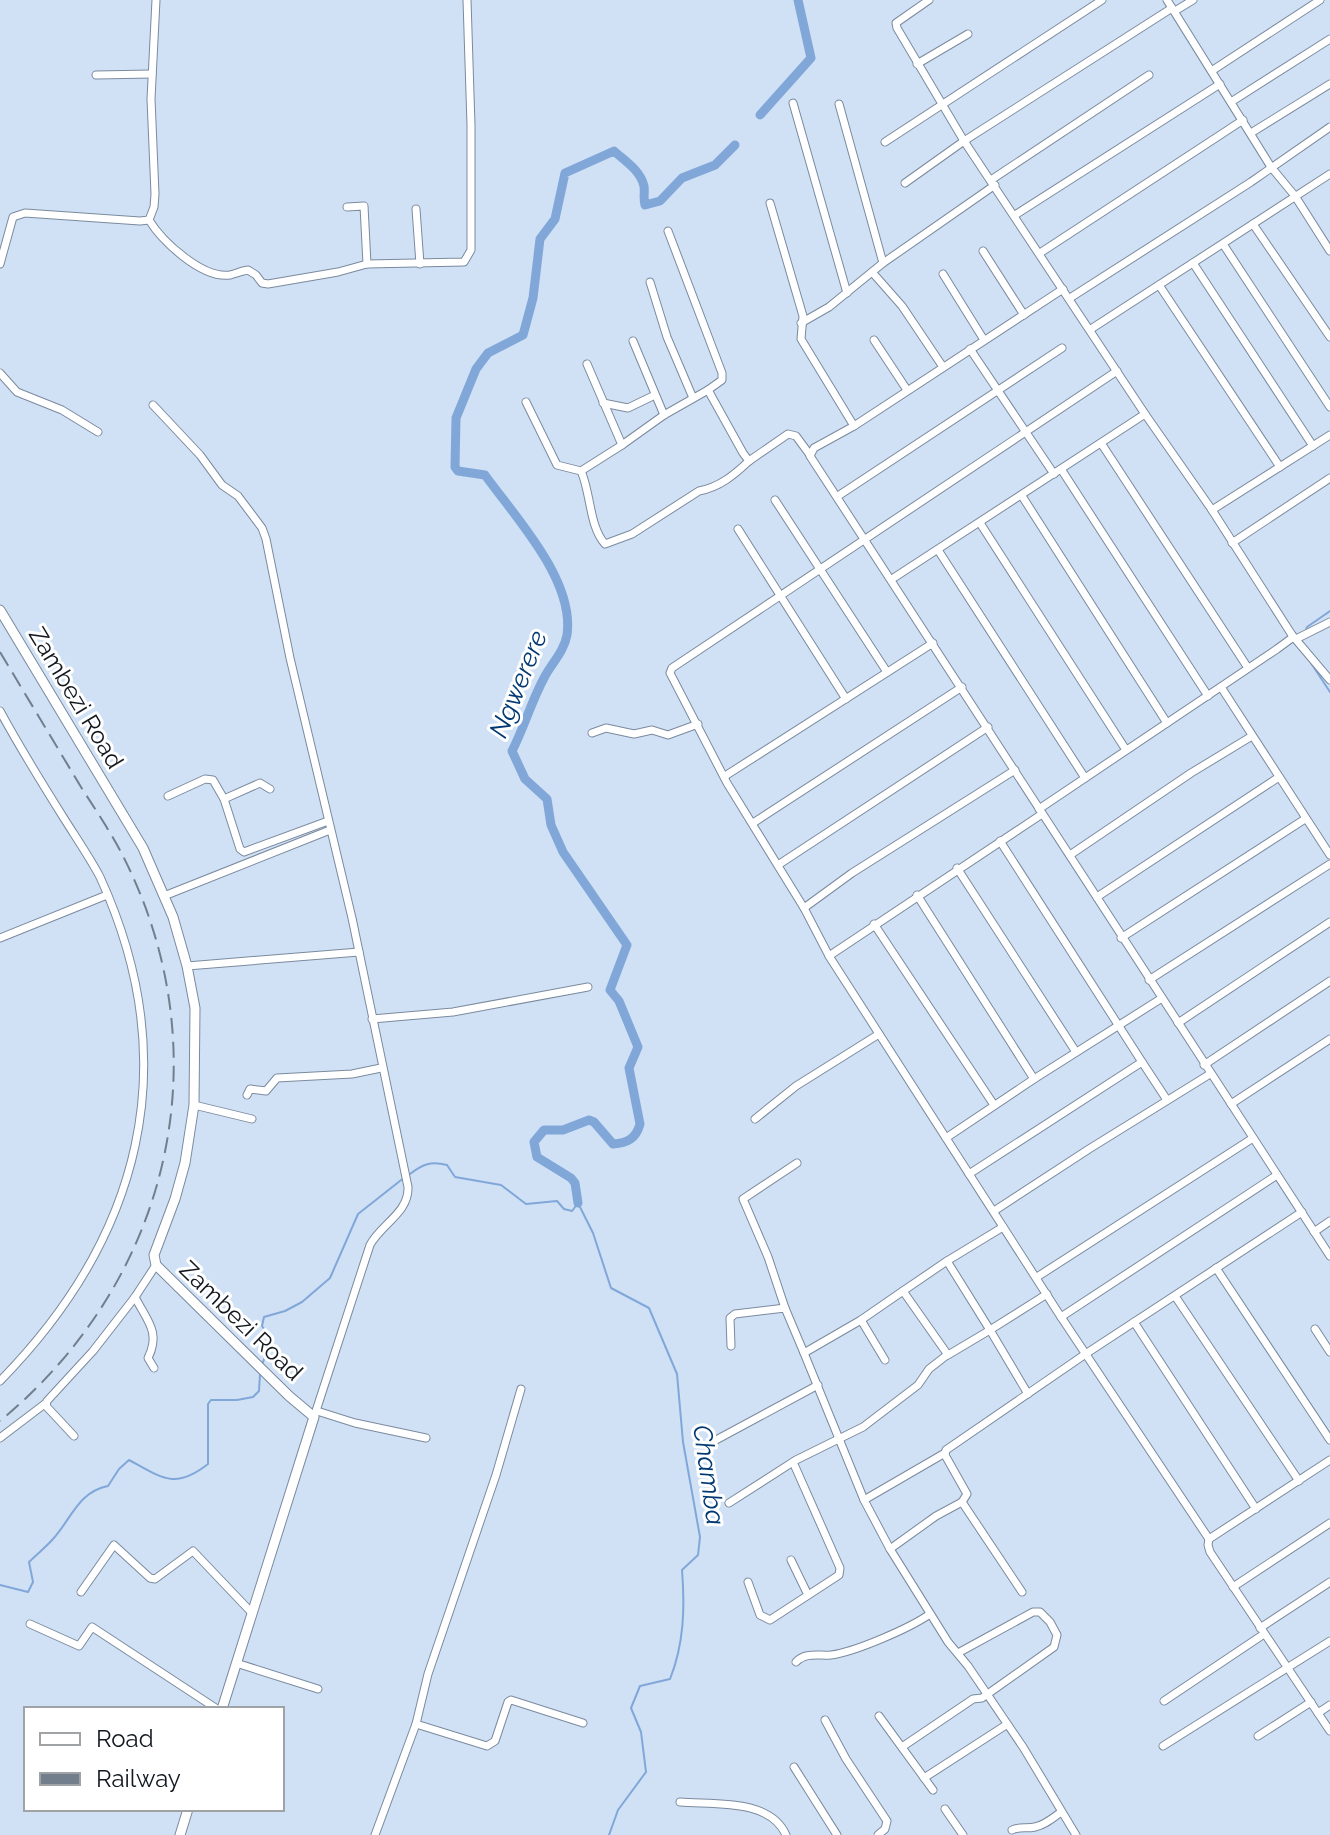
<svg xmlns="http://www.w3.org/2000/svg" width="1330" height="1835" font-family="Raleway,sans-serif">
<rect width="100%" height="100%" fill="#d0e1f6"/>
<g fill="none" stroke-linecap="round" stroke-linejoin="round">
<g stroke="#81a7d9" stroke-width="2">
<path d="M 1306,630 L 1307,627 L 1330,611"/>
<path d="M 1311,663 L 1330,692"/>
<path d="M 410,1174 C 423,1164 431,1161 447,1165 L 455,1177 L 501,1185 L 526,1204 L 557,1201 L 564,1209 L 572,1211 L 578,1203 L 593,1233 L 611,1288 L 649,1308 L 677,1374 L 683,1442 L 700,1537 L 698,1555 L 682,1570 C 685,1608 684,1644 670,1679 L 640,1686 L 631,1708 L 641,1732 L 646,1772 L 618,1810 L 609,1835"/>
<path d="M 262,1364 C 269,1350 271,1338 262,1326 L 264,1317 L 285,1311 L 302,1302 L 330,1278 L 358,1214 L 405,1177"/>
<path d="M 0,1585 L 28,1592 L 33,1582 L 29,1562 C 37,1554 46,1547 53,1539 C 72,1518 78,1492 108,1486 L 119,1469 L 129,1460 C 162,1478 175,1490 208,1464 L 208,1404 L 211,1400 L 237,1400 L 253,1397 L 259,1391 L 260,1374"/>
</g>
<g stroke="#81a7d9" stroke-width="9">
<path d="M 760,115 L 811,58 L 798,0"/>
<path d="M 578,1203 L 575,1183 L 571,1178 L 537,1157 L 534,1142 L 544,1130 L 563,1130 L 589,1120 L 594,1122 L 613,1144 C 627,1143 636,1139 640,1124 L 629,1068 L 638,1047 L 619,1001 L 610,990 L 627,945 L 563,852 L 551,825 L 547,799 L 525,779 L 512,751 C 524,728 531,702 544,678 C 551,664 564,652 567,635 C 575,580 515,517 485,475 L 458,471 L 455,467 L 456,418 L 476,369 L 488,353 L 523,335 L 533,298 L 540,239 L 555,219 L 565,173 L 614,151 C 625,161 640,170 644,186 C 645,193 643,198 645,205 L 660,201 L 682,178 L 715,165 L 735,145"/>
</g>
<defs>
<g id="minor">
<path d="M 929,0 L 896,23 L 897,28 L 964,141 L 1145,414 L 1212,510 L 1292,635 L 1292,638 L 1277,649 L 1039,809"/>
<path d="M 1167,0 L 1271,167 L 1295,196 L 1330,251"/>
<path d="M 1175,11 L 1193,0"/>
<path d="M 917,64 L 968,34"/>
<path d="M 1213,70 L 1320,0"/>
<path d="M 96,75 L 152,74"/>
<path d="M 1231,102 L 1330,39"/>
<path d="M 793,103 L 847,293"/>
<path d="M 839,104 L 883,263"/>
<path d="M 1251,133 L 1330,84"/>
<path d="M 885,142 L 1102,0"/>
<path d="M 991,180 L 1149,75"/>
<path d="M 905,183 L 964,141 L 1172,8"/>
<path d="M 770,203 L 803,316 L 801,339 L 854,426"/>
<path d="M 347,207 L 364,206 L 367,264"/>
<path d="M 416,209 L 420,264"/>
<path d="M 1015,215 L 1220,84"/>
<path d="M 149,220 C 162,241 202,279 230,275 C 235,274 241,271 248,270 L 256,275 L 262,283 L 268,284 L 338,272 L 367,264 L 464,262 L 471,250 L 471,125 L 467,0"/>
<path d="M 1253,224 L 1330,337"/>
<path d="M 668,231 L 722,373 L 722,380 L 708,390"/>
<path d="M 1223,244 L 1330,407"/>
<path d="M 983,251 L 1024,315"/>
<path d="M 1040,253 L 1243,120"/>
<path d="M 1193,263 L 1313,446"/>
<path d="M 0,264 L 13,217 L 25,213 L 140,221 L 149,220 L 154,207 L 155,194 L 151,99 L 156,0"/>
<path d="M 872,272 L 902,306 L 943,367"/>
<path d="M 943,274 L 984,340"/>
<path d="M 650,282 L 667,337 L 693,398"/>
<path d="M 1159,285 L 1280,467"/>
<path d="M 1063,289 L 854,426 L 814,448 L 810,456 L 1330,1256"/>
<path d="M 1070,298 L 1251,182 L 1330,127"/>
<path d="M 801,323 L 829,307 L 883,263 L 995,185"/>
<path d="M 1091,329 L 1330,174"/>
<path d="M 874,340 L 907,390"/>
<path d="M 633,341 L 664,415"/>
<path d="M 970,349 L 1054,474"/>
<path d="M 587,364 L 622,445 L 664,415 L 708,390 L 743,453 L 749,461 L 788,434 L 796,436 L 810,455"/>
<path d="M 1117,371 L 672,668 L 670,673 L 727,783 L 804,908 L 829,956 L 1061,1317 L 1209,1539 L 1208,1545 L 1210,1552 L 1330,1731"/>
<path d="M 0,373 L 17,392 L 62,410 L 98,432"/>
<path d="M 526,402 L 557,465 L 581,471 C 591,493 589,526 605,544 L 632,534 L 699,491 C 720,487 734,475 749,461"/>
<path d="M 603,403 L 628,408 L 655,395"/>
<path d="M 153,405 L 200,455 L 222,485 L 238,496 L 262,528 L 266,539 L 290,658 L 352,918 L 408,1187 C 409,1213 381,1224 370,1245 L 314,1417"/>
<path d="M 1101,443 L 1248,668"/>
<path d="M 1061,469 L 1208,696"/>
<path d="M 581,471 L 622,445"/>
<path d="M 838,496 L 1062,348"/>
<path d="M 1022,496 L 1167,723"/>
<path d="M 775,500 L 887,672"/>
<path d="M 1212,510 L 1330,435"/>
<path d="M 980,523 L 1126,750"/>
<path d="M 738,529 L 846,699"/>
<path d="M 1232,543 L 1330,478"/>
<path d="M 938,550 L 1085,778"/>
<path d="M 892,579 L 1145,414"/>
<path d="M 1292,635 L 1330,680"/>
<path d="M 1296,639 L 1330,622"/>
<path d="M 1221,687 L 1330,855"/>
<path d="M 0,711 C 20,748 43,785 65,820 C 77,839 90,858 100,877 C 186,1065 141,1237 0,1381"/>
<path d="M 592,733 L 606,728 L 634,734 L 652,730 L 668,735 L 698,724"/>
<path d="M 725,776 L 933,643"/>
<path d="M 168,796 L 205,779 L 213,780 L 224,799 L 240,849 L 244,852 L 328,821"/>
<path d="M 224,799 L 260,783 L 270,789"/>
<path d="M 753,823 L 962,687"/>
<path d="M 1000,841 L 1142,1062"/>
<path d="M 1070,855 L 1191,773 L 1252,736"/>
<path d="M 778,865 L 988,727"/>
<path d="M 957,868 L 1076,1052"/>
<path d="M 917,895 L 1034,1079"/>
<path d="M 164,896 L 330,830"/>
<path d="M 1097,897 L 1279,777"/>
<path d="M 804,908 L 852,873 L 1015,770"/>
<path d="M 874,924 L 994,1105"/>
<path d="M 0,938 L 107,895"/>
<path d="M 1121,938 L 1305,819"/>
<path d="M 829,956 L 1042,814"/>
<path d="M 187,966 L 359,952"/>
<path d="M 1149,980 L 1330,864"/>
<path d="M 372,1019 L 453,1012 L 588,987"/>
<path d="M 1178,1023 L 1330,922"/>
<path d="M 1204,1065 L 1330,981"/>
<path d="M 247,1095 L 250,1089 L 266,1091 L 277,1078 L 352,1074 L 381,1068"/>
<path d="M 1231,1104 L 1330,1039"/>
<path d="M 194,1105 L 252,1119"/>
<path d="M 755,1119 L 796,1086 L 879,1034"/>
<path d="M 946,1138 L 1034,1079 L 1162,998"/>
<path d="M 969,1174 L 1142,1062 L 1167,1100"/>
<path d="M 994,1211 L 1089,1149 L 1210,1074"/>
<path d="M 1003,1227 L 947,1261 L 990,1330 L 1047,1294"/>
<path d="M 1314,1232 L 1330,1221"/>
<path d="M 1216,1268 L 1330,1440"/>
<path d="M 1037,1277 L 1253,1138"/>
<path d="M 903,1291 L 947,1261"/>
<path d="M 1175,1296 L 1299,1481"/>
<path d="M 135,1297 C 147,1321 161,1332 148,1358 L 154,1368"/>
<path d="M 785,1308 L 768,1257 L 743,1199 L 797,1163"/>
<path d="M 1061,1317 L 1277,1175"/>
<path d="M 861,1320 L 885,1360"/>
<path d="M 1134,1322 L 1256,1509"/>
<path d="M 1315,1329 L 1330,1352"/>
<path d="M 731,1346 L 730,1318 L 735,1314 L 785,1308 L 804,1353 L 861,1320 L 903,1291 L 948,1355 L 990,1330 L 1028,1394"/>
<path d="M 804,1353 L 864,1500 L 890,1549 L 948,1642 L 968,1666 L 1023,1747 L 1076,1835"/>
<path d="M 317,1411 L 355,1423 L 426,1438"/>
<path d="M 74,1436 L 46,1406 L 47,1401 L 93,1351 L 135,1297 L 156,1265"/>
<path d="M 0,1438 L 46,1403"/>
<path d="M 716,1440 L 818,1385"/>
<path d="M 864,1500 L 945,1453"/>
<path d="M 729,1503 L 796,1460 L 863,1427 L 918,1385 L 929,1369 L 947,1355"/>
<path d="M 1209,1539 L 1330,1460"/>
<path d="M 890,1549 L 936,1516 L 962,1502"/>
<path d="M 791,1560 L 808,1595"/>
<path d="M 748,1582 L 760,1615 L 770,1620 L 839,1575 L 840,1568 L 793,1462"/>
<path d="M 1233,1587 L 1330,1523"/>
<path d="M 81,1592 L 114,1545 L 150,1578 L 155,1579 L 193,1551 L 252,1613"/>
<path d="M 1022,1592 L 962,1502 L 967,1494 L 945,1455 L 946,1450 L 1087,1353 L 1302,1212"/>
<path d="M 30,1624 L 79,1646 L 92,1627 L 217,1709"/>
<path d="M 1260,1628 L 1330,1582"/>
<path d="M 796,1662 C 805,1652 818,1656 831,1655 C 855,1652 910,1628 930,1614"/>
<path d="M 236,1663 L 318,1689"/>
<path d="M 1164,1701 L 1264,1634"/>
<path d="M 1318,1713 L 1330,1705"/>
<path d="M 879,1716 L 933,1790"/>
<path d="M 825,1720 L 846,1759 L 887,1821 L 885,1829 L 878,1835"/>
<path d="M 416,1724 L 487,1746 L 495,1741 L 508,1702 L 511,1700 L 583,1723"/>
<path d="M 1258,1736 L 1311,1702"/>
<path d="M 1163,1746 L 1330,1641"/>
<path d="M 902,1747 L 973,1699 L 982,1698 L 1054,1647 L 1057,1635 L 1050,1622 L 1040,1612 L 1033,1612 L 958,1653"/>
<path d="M 794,1767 L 837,1835"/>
<path d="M 924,1778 L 1006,1725"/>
<path d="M 680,1802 C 713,1805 770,1798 786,1835"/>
<path d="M 945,1809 L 963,1835"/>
<path d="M 1012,1830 C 1021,1826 1026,1829 1035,1827 C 1045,1825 1053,1818 1061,1812"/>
<path d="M 375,1835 L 416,1724 L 428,1674 L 496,1475 L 521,1389"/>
</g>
<g id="major">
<path d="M 0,610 L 143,848 L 173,917 L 187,966 L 195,1008 L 194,1105 L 185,1163 L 175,1199 L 154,1255 L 156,1265 L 289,1396 L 314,1417 L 222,1709"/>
<path d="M 180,1835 L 188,1809"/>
</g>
</defs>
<use href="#minor" stroke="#7b8a9e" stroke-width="9"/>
<use href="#major" stroke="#7b8a9e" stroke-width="11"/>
<use href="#minor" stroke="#fff" stroke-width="7"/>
<use href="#major" stroke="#fff" stroke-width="9"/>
<path stroke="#737e8c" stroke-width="2" stroke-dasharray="16 8" stroke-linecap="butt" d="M 0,652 C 27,697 54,742 81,787 C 95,809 110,831 122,854 C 224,1053 171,1280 0,1421"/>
</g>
<g text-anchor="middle" stroke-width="6" stroke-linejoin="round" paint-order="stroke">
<g font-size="24" fill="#12181f" stroke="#fff">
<text transform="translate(76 698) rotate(59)" y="8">Zambezi Road</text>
<text transform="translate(241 1321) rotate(44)" y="8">Zambezi Road</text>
</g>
<g font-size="26" font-style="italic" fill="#023974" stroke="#fff">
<text transform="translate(518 684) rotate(-68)" y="9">Ngwerere</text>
<text transform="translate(709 1475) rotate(82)" y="9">Chamba</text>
</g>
</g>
<rect x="24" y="1707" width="260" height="104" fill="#ffffff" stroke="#a0a3a5" stroke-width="2"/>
<rect x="40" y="1733" width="40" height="12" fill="#ffffff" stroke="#a0a3a5" stroke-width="2"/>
<text x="96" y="1747" font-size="24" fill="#12181f">Road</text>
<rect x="40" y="1773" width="40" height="12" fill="#737e8c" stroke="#a0a3a5" stroke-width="2"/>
<text x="96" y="1787" font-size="24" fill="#12181f">Railway</text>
</svg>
